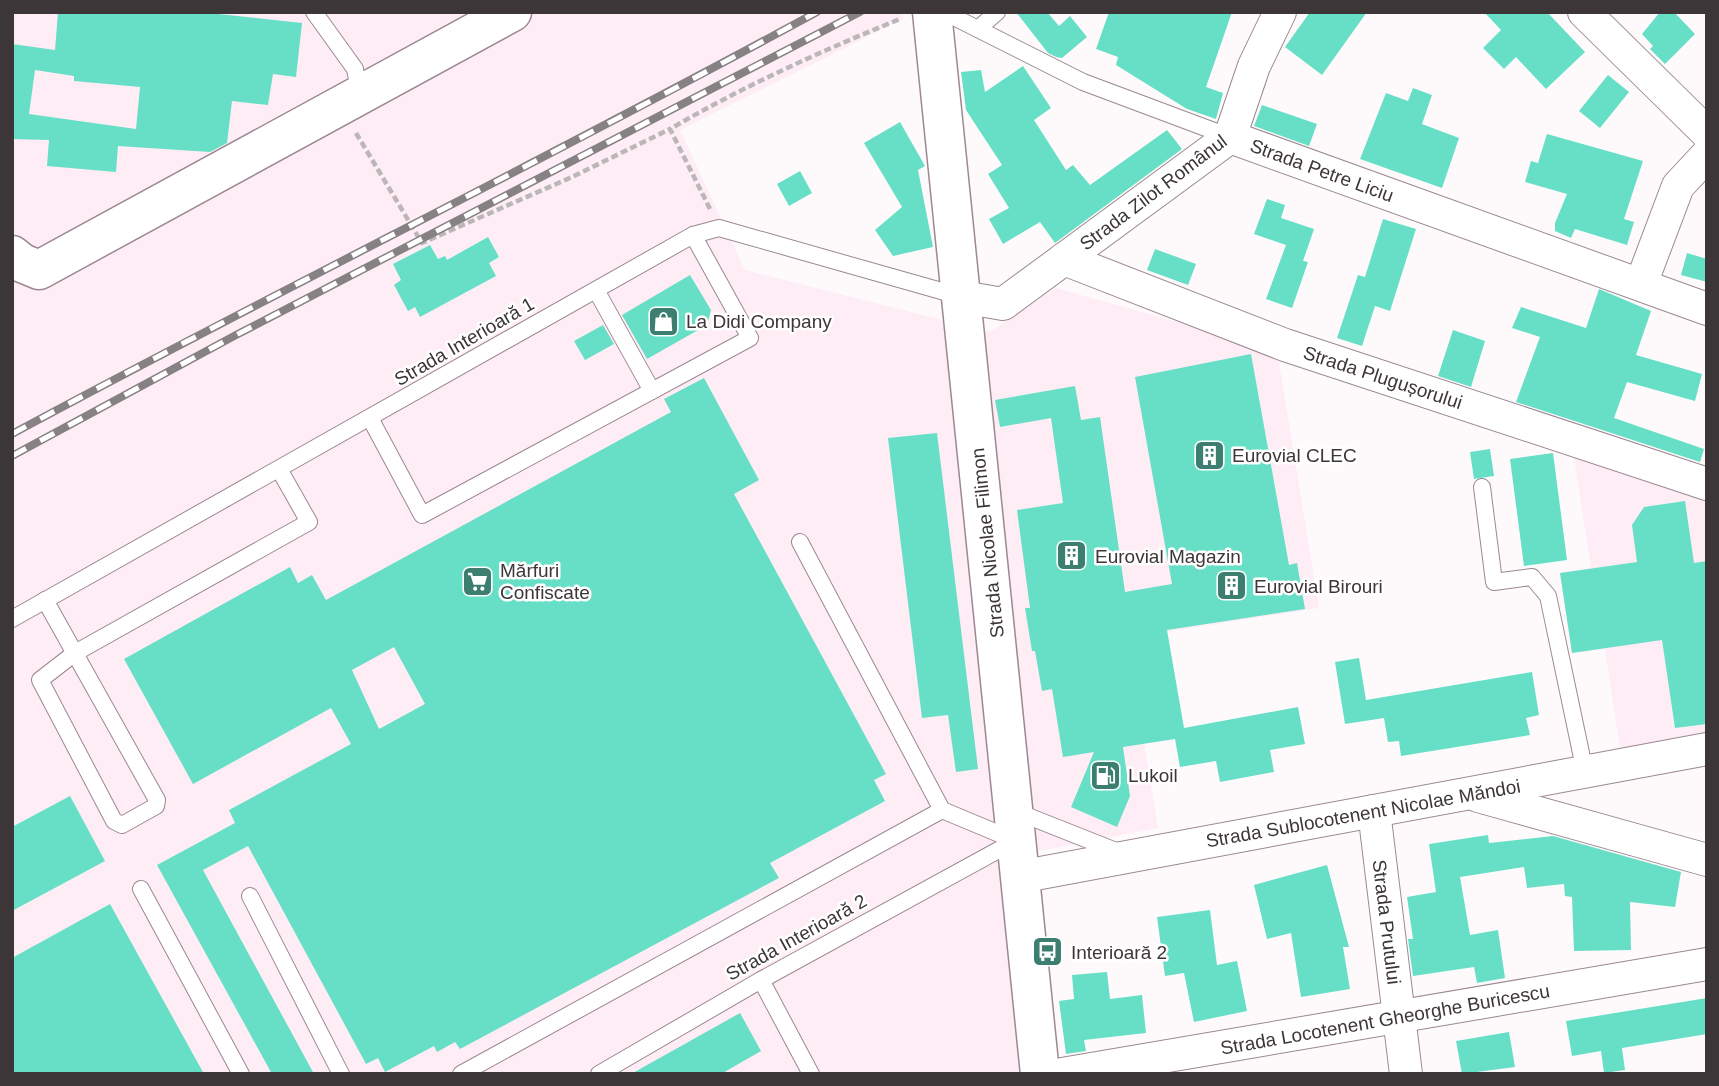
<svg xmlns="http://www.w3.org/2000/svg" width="1719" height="1086" font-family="Helvetica,sans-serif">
<rect width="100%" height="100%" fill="#fefafc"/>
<g fill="#feedf5">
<path d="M 12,12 L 902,12 L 903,19 L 680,130 L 745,270 L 990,332 L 1056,288 L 1277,350 L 1319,608 L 1127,638 L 1158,828 L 1029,853 L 1056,1074 L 12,1074 Z"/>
<path d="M 1573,451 L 1707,492 L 1707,735 L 1620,749 L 1605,649 L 1572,653 L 1560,573 L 1591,568 Z"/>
</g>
<g fill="#66dfc6" fill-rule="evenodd">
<path d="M 58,12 L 200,12 L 302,23 L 296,77 L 273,74 L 268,105 L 232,101 L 227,143 L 210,152 L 118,146 L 116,172 L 47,166 L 49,140 L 12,139 L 12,44 L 55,50 ZM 35,70 L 74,76 L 74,81 L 140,87 L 136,129 L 29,114 Z"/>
<path d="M 1016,12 L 1047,12 L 1059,26 L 1070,16 L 1087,37 L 1062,58 L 1056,57 L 1048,53 Z"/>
<path d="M 1109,12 L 1232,12 L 1206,87 L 1223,93 L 1216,119 L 1187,109 L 1116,65 L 1118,57 L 1096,49 Z"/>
<path d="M 1310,12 L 1367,12 L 1322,75 L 1285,47 Z"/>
<path d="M 1484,12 L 1547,12 L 1585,52 L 1546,89 L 1516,57 L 1504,69 L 1483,48 L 1501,30 Z"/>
<path d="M 1660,12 L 1674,12 L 1695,34 L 1665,64 L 1650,49 L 1653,46 L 1642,34 Z"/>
<path d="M 1023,66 L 1051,108 L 1034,120 L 1066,170 L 1073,165 L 1090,185 L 1167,130 L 1182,149 L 1055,243 L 1040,222 L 1003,244 L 989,219 L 1009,208 L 988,174 L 1002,165 L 966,110 L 961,72 L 981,70 L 985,92 Z"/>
<path d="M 1608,75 L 1629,92 L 1600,128 L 1579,111 Z"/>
<path d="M 1413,88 L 1432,95 L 1422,124 L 1459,138 L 1442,188 L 1360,159 L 1386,93 L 1408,101 Z"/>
<path d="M 1262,105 L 1317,124 L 1309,146 L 1254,126 Z"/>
<path d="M 900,122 L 925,166 L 918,170 L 933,247 L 893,256 L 875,230 L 902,207 L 864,143 Z"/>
<path d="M 1547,134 L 1643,161 L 1624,219 L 1634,222 L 1627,245 L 1575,229 L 1571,238 L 1555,231 L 1555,223 L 1567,194 L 1525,182 L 1531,161 L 1538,163 Z"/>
<path d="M 800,171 L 812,193 L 789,206 L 777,184 Z"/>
<path d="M 1267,199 L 1285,205 L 1281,218 L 1314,229 L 1303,261 L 1308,262 L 1292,308 L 1266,299 L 1286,245 L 1254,234 Z"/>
<path d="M 1383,219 L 1416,229 L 1390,311 L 1375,306 L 1362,346 L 1337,338 L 1358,275 L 1365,277 Z"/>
<path d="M 488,237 L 499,257 L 489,263 L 496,276 L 420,317 L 415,307 L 408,311 L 394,285 L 401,280 L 393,264 L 430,245 L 438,259 L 445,256 L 447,260 Z"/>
<path d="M 1155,249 L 1196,264 L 1188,285 L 1147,270 Z"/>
<path d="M 1687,253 L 1707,259 L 1707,282 L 1681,275 Z"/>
<path d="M 690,275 L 711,310 L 707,325 L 647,359 L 622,315 Z"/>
<path d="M 1599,289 L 1651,311 L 1636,355 L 1702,374 L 1695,401 L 1627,382 L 1614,418 L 1704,449 L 1700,462 L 1516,402 L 1540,337 L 1512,328 L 1521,307 L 1586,328 Z"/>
<path d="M 603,325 L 614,344 L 585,360 L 574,341 Z"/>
<path d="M 1453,330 L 1485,341 L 1471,387 L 1438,376 Z"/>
<path d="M 1251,354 L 1289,565 L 1297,563 L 1305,609 L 1167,630 L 1184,728 L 1298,707 L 1305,744 L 1270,750 L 1274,772 L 1220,782 L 1216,761 L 1180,767 L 1175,739 L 1123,747 L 1130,796 L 1117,827 L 1071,807 L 1094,752 L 1063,757 L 1052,689 L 1042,691 L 1035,651 L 1032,651 L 1025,608 L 1030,608 L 1017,510 L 1063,503 L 1051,418 L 1000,427 L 995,400 L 1075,386 L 1081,420 L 1100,417 L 1125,592 L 1172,584 L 1135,377 Z"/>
<path d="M 704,378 L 759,480 L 734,494 L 886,774 L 874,780 L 885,801 L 770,863 L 779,878 L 460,1049 L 455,1042 L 437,1052 L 434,1046 L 385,1072 L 378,1058 L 366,1064 L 248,846 L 203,870 L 314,1074 L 272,1074 L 157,865 L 235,823 L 229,810 L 351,744 L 331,708 L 193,784 L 124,659 L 290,567 L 298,583 L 312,575 L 326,600 L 671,412 L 664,399 ZM 394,647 L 425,704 L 379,729 L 352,670 Z"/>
<path d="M 937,433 L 978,769 L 956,772 L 948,715 L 922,718 L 888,438 Z"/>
<path d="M 1490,449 L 1494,476 L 1474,479 L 1470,452 Z"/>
<path d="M 1553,453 L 1567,560 L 1524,566 L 1510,459 Z"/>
<path d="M 1685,501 L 1694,563 L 1707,561 L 1707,724 L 1675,728 L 1662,640 L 1572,653 L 1560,573 L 1637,562 L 1632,525 L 1644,507 Z"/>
<path d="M 1359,658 L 1366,700 L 1532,672 L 1539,715 L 1526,718 L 1530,735 L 1401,756 L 1399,741 L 1388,742 L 1384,718 L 1345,724 L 1335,662 Z"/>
<path d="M 70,796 L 105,861 L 12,911 L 12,827 Z"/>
<path d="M 1488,835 L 1489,843 L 1553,836 L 1681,872 L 1675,907 L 1630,902 L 1631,950 L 1574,951 L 1572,897 L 1565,896 L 1564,884 L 1527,888 L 1524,867 L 1460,877 L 1470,935 L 1498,930 L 1505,978 L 1477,983 L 1474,967 L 1413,976 L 1408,939 L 1413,939 L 1407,897 L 1436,892 L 1429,844 Z"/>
<path d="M 1327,865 L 1349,947 L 1343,947 L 1350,989 L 1301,997 L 1291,933 L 1267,939 L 1254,885 Z"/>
<path d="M 110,904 L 204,1074 L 12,1074 L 12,958 Z"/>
<path d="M 1210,910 L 1217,965 L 1237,961 L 1247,1011 L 1194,1022 L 1184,973 L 1165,976 L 1157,917 Z"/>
<path d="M 1107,972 L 1110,999 L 1142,995 L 1146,1033 L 1084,1040 L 1086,1051 L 1066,1054 L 1059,1001 L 1074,999 L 1072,975 Z"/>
<path d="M 1707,998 L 1707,1034 L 1622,1048 L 1625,1070 L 1604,1073 L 1601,1051 L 1572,1056 L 1566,1021 Z"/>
<path d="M 740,1013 L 761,1051 L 721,1074 L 631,1074 Z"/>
<path d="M 1509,1032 L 1515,1067 L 1462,1074 L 1456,1041 Z"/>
</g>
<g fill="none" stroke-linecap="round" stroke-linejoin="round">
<defs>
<g id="lane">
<path d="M 314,12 L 355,69 L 360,95"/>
<path d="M 944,12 L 1083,82 L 1230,137"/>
<path d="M 978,29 L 997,12"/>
<path d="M 596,290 L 652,391"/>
<path d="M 370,418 L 422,515 L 750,338 L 693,235"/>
<path d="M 1482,487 L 1494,582 L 1532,577 L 1548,596 L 1585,772"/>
<path d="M 45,600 L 157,800 L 156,806 L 122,825 L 114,821 L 40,680 L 75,653 L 309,522 L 279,469"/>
<path d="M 12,619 L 693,235 L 719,228 L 959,296"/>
<path d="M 942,810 L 1014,840"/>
<path d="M 1015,811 L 1121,853"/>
<path d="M 141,889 L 241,1074"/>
<path d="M 250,896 L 341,1074"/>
<path d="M 761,980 L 811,1074"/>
<path d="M 461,1074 L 942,810 L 800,542"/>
<path d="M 599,1074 L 761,980 L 1015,841"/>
</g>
<g id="street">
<path d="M 1584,12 L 1707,133"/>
<path d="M 1230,137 L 1707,309"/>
<path d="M 1064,259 L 1285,345 L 1707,484"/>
<path d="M 1641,284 L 1678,186 L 1707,155"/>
<path d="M 962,297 L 1003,304 L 1230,137 L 1254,66 L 1280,12"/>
<path d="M 1478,796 L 1707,860"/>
<path d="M 1374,811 L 1406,1074"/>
<path d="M 1019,877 L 1707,749"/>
<path d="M 1062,1074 L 1707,964"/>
</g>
<g id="secondary">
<path d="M 932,12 L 1040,1074"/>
<path d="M 12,255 L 22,263 L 39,270 L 512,12"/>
</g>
</defs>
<use href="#lane" stroke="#9b8891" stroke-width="18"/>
<use href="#street" stroke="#9b8891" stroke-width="34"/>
<use href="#secondary" stroke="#9b8891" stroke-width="41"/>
<g stroke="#bbb6b8" stroke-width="4.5" stroke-dasharray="7 3.5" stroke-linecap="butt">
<path d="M 356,133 L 422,243 L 572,177 L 670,129"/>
<path d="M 710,209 L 670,129 C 744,86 821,51 900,19"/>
</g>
<use href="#lane" stroke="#fff" stroke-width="16"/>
<use href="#street" stroke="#fff" stroke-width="32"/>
<use href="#secondary" stroke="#fff" stroke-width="38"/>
<defs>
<g id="rail">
<path d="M 12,434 C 279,290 551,157 817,12"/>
<path d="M 12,456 L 236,335 L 860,12"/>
</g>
</defs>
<use href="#rail" stroke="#868183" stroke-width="8"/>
<use href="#rail" stroke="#fff" stroke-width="5" stroke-dasharray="16" stroke-linecap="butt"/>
</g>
<defs>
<symbol id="shop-square" viewBox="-11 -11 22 22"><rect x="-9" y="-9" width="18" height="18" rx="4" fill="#3c7f71" stroke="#fff"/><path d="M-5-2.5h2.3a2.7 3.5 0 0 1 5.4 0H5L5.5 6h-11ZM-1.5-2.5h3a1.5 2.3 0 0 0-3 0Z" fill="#fff"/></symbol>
<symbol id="building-square" viewBox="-11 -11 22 22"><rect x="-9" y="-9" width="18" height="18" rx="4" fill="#3c7f71" stroke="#fff"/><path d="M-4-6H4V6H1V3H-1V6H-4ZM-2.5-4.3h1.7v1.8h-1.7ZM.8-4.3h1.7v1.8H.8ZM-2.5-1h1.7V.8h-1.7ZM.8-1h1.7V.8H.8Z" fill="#fff"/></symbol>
<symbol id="supermarket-square" viewBox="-11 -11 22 22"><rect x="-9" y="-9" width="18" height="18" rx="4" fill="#3c7f71" stroke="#fff"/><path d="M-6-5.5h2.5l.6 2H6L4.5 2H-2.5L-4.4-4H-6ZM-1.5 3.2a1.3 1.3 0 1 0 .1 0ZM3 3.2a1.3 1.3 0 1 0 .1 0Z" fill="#fff"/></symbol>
<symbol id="fuel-square" viewBox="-11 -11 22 22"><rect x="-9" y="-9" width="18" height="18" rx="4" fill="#3c7f71" stroke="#fff"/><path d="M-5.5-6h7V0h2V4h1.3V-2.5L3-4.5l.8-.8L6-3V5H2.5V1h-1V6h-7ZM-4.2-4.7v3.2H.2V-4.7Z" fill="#fff"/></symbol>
<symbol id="bus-square" viewBox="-11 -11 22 22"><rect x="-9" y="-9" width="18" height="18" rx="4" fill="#3c7f71" stroke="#fff"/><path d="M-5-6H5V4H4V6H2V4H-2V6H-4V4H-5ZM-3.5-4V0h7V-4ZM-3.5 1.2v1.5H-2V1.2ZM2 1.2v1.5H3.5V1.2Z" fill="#fff"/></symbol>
</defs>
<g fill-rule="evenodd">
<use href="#shop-square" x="646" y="304" width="35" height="35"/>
<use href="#building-square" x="1192" y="438" width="35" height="35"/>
<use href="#building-square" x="1054" y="538" width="35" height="35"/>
<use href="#supermarket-square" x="460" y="564" width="35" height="35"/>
<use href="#building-square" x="1214" y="568" width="35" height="35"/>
<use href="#fuel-square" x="1088" y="758" width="35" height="35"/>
<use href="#bus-square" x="1030" y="934" width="35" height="35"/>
</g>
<g text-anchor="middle" stroke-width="5" stroke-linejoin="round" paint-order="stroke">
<g font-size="19" fill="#3d3639" stroke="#fff">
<text transform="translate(1322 170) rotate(20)" y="7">Strada Petre Liciu</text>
<text transform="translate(1153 192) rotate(-37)" y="7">Strada Zilot Românul</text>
<text transform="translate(464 341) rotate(-30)" y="7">Strada Interioară 1</text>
<text transform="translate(1383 377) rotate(18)" y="7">Strada Plugușorului</text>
<text transform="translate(987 543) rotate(-96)" y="7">Strada Nicolae Filimon</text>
<text transform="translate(1363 813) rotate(-10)" y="7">Strada Sublocotenent Nicolae Măndoi</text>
<text transform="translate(1387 922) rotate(83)" y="7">Strada Prutului</text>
<text transform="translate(796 937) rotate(-29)" y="7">Strada Interioară 2</text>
<text transform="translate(1385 1019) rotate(-10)" y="7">Strada Locotenent Gheorghe Buricescu</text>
</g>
<g font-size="19" fill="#3d3639" stroke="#fff" text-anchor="start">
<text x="686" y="328">La Didi Company</text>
<text x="1232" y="462">Eurovial CLEC</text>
<text x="1095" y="563">Eurovial Magazin</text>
<text x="500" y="577">Mărfuri<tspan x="500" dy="22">Confiscate</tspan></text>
<text x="1254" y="593">Eurovial Birouri</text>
<text x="1128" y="782">Lukoil</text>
<text x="1071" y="959">Interioară 2</text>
</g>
</g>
<rect width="1719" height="1086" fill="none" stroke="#3d3639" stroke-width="28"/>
</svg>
